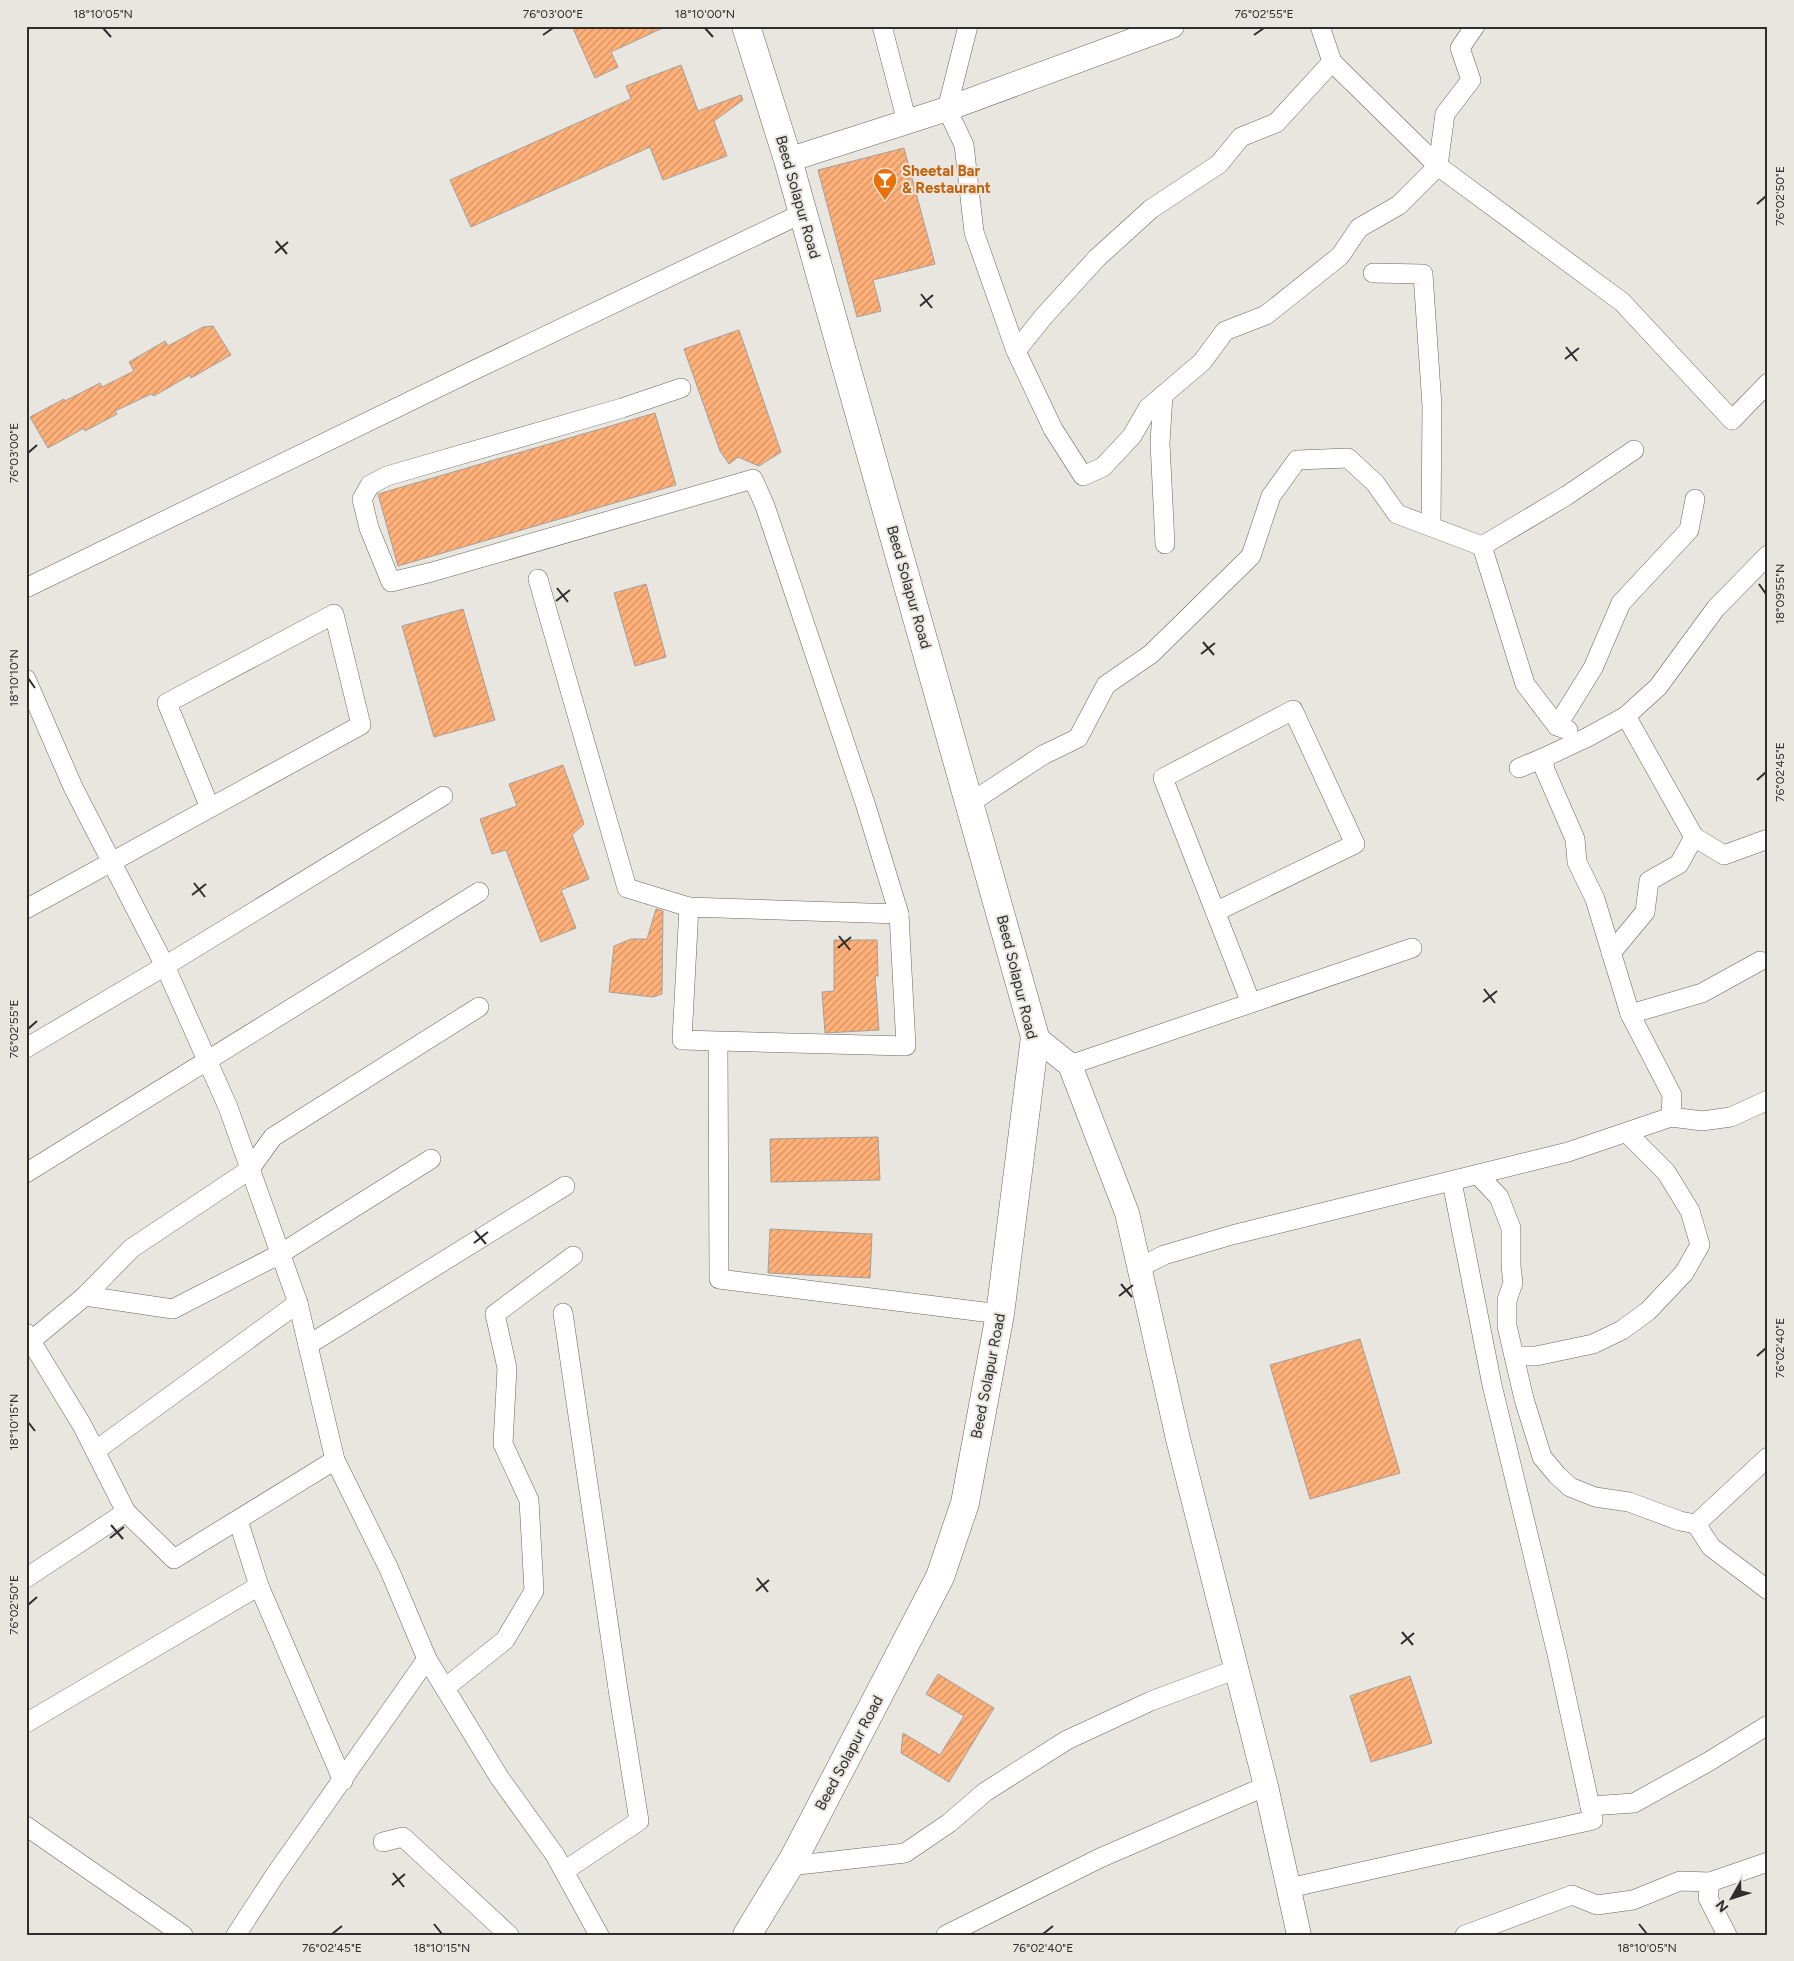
<svg xmlns="http://www.w3.org/2000/svg" width="1794" height="1961" font-family="Figtree,sans-serif">
<defs>
<pattern id="building-hatch" width="6" height="6" patternUnits="userSpaceOnUse" patternTransform="scale(1.25)"><rect width="6" height="6" fill="#ffb179"/><path d="M-1 1l2-2M0 6l6-6M5 7l2-2" fill="none" stroke="#cf9063"/></pattern>
</defs>
<rect width="100%" height="100%" fill="#e8e6df"/>
<g fill="url(#building-hatch)" stroke="#a59f9b">
<path d="M 572,26 L 667,26 L 611,52 L 618,67 L 595,78 Z"/>
<path d="M 681,65 L 698,111 L 741,95 L 743,100 L 714,121 L 727,156 L 663,180 L 650,147 L 471,227 L 450,180 L 631,99 L 626,86 Z"/>
<path d="M 904,148 L 935,264 L 873,280 L 881,311 L 857,317 L 818,170 Z"/>
<path d="M 213,326 L 231,355 L 191,378 L 190,375 L 154,396 L 151,394 L 115,411 L 117,414 L 85,431 L 84,428 L 48,448 L 30,417 L 64,399 L 65,401 L 100,383 L 102,387 L 134,371 L 129,362 L 165,341 L 168,346 L 203,327 Z"/>
<path d="M 739,330 L 781,452 L 759,466 L 738,457 L 729,464 L 720,451 L 684,349 Z"/>
<path d="M 655,413 L 676,485 L 398,566 L 378,494 Z"/>
<path d="M 646,584 L 666,657 L 635,666 L 614,593 Z"/>
<path d="M 463,609 L 495,720 L 434,737 L 402,626 Z"/>
<path d="M 563,765 L 584,824 L 572,835 L 589,879 L 561,890 L 576,928 L 541,942 L 506,850 L 492,854 L 480,819 L 517,806 L 509,784 Z"/>
<path d="M 656,909 L 663,911 L 662,994 L 653,997 L 609,992 L 614,946 L 631,939 L 647,939 Z"/>
<path d="M 834,940 L 877,940 L 878,976 L 875,976 L 879,1030 L 825,1033 L 822,992 L 834,991 Z"/>
<path d="M 878,1137 L 880,1180 L 771,1182 L 770,1139 Z"/>
<path d="M 770,1229 L 872,1234 L 870,1278 L 768,1273 Z"/>
<path d="M 1360,1339 L 1400,1473 L 1310,1499 L 1270,1365 Z"/>
<path d="M 938,1674 L 994,1708 L 949,1782 L 901,1753 L 903,1733 L 940,1755 L 964,1716 L 926,1694 Z"/>
<path d="M 1410,1676 L 1432,1743 L 1371,1762 L 1350,1696 Z"/>
</g>
<g fill="none" stroke-linecap="round" stroke-linejoin="round">
<defs>
<g id="minor">
<path d="M 882,26 L 907,122"/>
<path d="M 968,26 L 947,109 L 964,145 L 974,232 L 1016,351 L 1053,429 L 1083,476 L 1103,467 L 1132,436 L 1148,408 L 1202,362 L 1225,331 L 1266,315 L 1340,256 L 1359,228 L 1399,205 L 1438,166 L 1445,114 L 1471,80 L 1460,48 L 1475,26"/>
<path d="M 1320,26 L 1332,62 L 1438,166 L 1622,302 L 1732,420 L 1768,383"/>
<path d="M 1373,273 L 1423,274 L 1432,406 L 1431,526"/>
<path d="M 1016,351 L 1044,316 L 1097,258 L 1151,209 L 1219,164 L 1241,137 L 1276,123 L 1332,62"/>
<path d="M 681,388 L 622,408 L 387,476 L 370,485 L 362,499 L 369,528 L 391,582 L 432,572 L 753,479 L 765,506 L 866,806 L 899,914"/>
<path d="M 1163,395 L 1160,443 L 1165,544"/>
<path d="M 1482,546 L 1525,684 L 1557,726 L 1568,730"/>
<path d="M 538,579 L 627,888 L 689,907"/>
<path d="M 26,588 L 468,373 L 803,213"/>
<path d="M 26,679 L 73,787 L 165,966 L 228,1107 L 298,1303 L 335,1460 L 389,1569 L 427,1659 L 499,1777 L 555,1855 L 599,1935"/>
<path d="M 1557,726 L 1593,668 L 1621,603 L 1689,530 L 1695,499"/>
<path d="M 1543,758 L 1588,737 L 1626,716 L 1658,687 L 1716,608 L 1768,555"/>
<path d="M 1519,768 L 1543,758 L 1545,770 L 1575,839 L 1577,862 L 1595,899 L 1630,1014 L 1672,1095 L 1671,1117"/>
<path d="M 970,803 L 1043,755 L 1078,738 L 1106,685 L 1151,654 L 1251,556 L 1271,496 L 1297,460 L 1348,458 L 1375,483 L 1397,514 L 1482,546 L 1566,496 L 1634,450"/>
<path d="M 1694,837 L 1724,855 L 1768,839"/>
<path d="M 689,907 L 899,914 L 906,1046 L 682,1040 Z"/>
<path d="M 26,909 L 361,725 L 334,614 L 167,703 L 210,808"/>
<path d="M 1215,912 L 1355,844 L 1293,710 L 1163,778 L 1251,1003"/>
<path d="M 1611,953 L 1645,912 L 1649,881 L 1679,864 L 1694,837 L 1626,716"/>
<path d="M 1630,1014 L 1702,993 L 1760,961"/>
<path d="M 718,1043 L 719,1279 L 1000,1314"/>
<path d="M 26,1048 L 165,966 L 443,796"/>
<path d="M 1070,1065 L 1412,948"/>
<path d="M 26,1173 L 479,892"/>
<path d="M 1478,1175 L 1499,1197 L 1511,1228 L 1511,1266 L 1513,1283 L 1507,1300 L 1507,1326 L 1524,1399 L 1542,1457 L 1557,1475 L 1570,1487 L 1595,1497 L 1629,1502 L 1680,1521 L 1696,1524 L 1768,1457"/>
<path d="M 1139,1268 L 1164,1255 L 1232,1235 L 1568,1152 L 1671,1117 L 1702,1121 L 1731,1117 L 1768,1100"/>
<path d="M 85,1296 L 132,1248 L 249,1170 L 273,1137 L 479,1007"/>
<path d="M 563,1313 L 618,1689 L 639,1821 L 564,1871"/>
<path d="M 26,1333 L 82,1425 L 126,1512"/>
<path d="M 32,1340 L 85,1296 L 173,1309 L 280,1254 L 431,1159"/>
<path d="M 308,1345 L 565,1186"/>
<path d="M 1514,1356 L 1536,1356 L 1593,1344 L 1622,1330 L 1648,1311 L 1684,1273 L 1700,1245 L 1690,1211 L 1666,1172 L 1627,1133"/>
<path d="M 95,1451 L 298,1303"/>
<path d="M 238,1520 L 259,1586 L 343,1781"/>
<path d="M 1696,1524 L 1711,1547 L 1768,1590"/>
<path d="M 26,1578 L 126,1512 L 174,1559 L 335,1460"/>
<path d="M 445,1688 L 505,1640 L 534,1591 L 529,1500 L 503,1444 L 507,1368 L 495,1314 L 573,1256"/>
<path d="M 26,1723 L 259,1586"/>
<path d="M 1590,1806 L 1634,1803 L 1708,1762 L 1768,1725"/>
<path d="M 26,1826 L 183,1935"/>
<path d="M 383,1842 L 403,1837 L 509,1935"/>
<path d="M 789,1866 L 905,1853 L 949,1823 L 985,1792 L 1067,1740 L 1151,1701 L 1237,1669"/>
<path d="M 1710,1882 L 1708,1898 L 1727,1935"/>
<path d="M 1289,1888 L 1593,1820 L 1557,1654 L 1492,1385 L 1452,1182"/>
<path d="M 236,1935 L 275,1875 L 427,1659"/>
<path d="M 946,1935 L 1100,1858 L 1266,1786"/>
<path d="M 1465,1935 L 1572,1895 L 1597,1905 L 1633,1900 L 1680,1881 L 1710,1882 L 1768,1862"/>
</g>
<g id="tertiary">
<path d="M 788,160 L 947,109 L 1172,26"/>
<path d="M 1035,1037 L 1070,1065 L 1127,1213 L 1178,1439 L 1266,1786 L 1299,1935"/>
</g>
<path id="secondary" d="M 746,26 L 788,160 L 1035,1037 L 1000,1314 L 965,1503 L 940,1577 L 794,1858 L 747,1935"/>
</defs>
<use href="#minor" stroke="#67655f" stroke-width="20"/>
<use href="#tertiary" stroke="#67655f" stroke-width="25"/>
<use href="#secondary" stroke="#67655f" stroke-width="29"/>
<use href="#minor" stroke="#fff" stroke-width="19"/>
<use href="#tertiary" stroke="#fff" stroke-width="24"/>
<use href="#secondary" stroke="#fff" stroke-width="28"/>
</g>
<path fill="none" stroke="#2f2e2c" stroke-width="2" d="M 103,28 L 111,37M 705,28 L 713,37M 543,35 L 553,28M 1254,35 L 1264,28M 1757,204 L 1766,196M 276,241 L 287,254M 275,253 L 288,242M 921,294 L 932,308M 920,306 L 933,295M 1566,347 L 1577,361M 1565,359 L 1579,348M 28,453 L 37,445M 1759,584 L 1766,594M 557,588 L 568,602M 556,601 L 570,590M 1203,642 L 1214,655M 1201,654 L 1215,643M 28,678 L 35,688M 1757,780 L 1766,772M 194,883 L 205,897M 192,895 L 206,884M 839,936 L 850,950M 838,948 L 851,937M 1484,989 L 1495,1003M 1483,1002 L 1497,991M 28,1029 L 37,1021M 475,1231 L 486,1244M 474,1243 L 488,1232M 1121,1284 L 1132,1297M 1119,1296 L 1133,1285M 1757,1356 L 1766,1348M 28,1422 L 35,1431M 111,1525 L 123,1539M 110,1538 L 124,1527M 757,1578 L 768,1592M 756,1591 L 769,1580M 28,1605 L 37,1597M 1402,1632 L 1413,1645M 1401,1644 L 1414,1633M 393,1873 L 404,1887M 392,1885 L 405,1874M 434,1924 L 442,1934M 1639,1924 L 1647,1934M 332,1934 L 342,1926M 1043,1934 L 1053,1926"/>
<defs>
<symbol id="bar-pin" viewBox="-11 -11 22 30"><path d="M0 17L-7.5 6A9.5 9.5 0 1 1 7.5 6Z" fill="#e8710a" stroke="#e8e6df"/><path d="M-6-5H6L.8 .8V4.5H3.5V6h-7V4.5H-.8V.8Z" fill="#fff"/></symbol>
</defs>
<g fill-rule="evenodd">
<use href="#bar-pin" x="871" y="166" width="28" height="38"/>
</g>
<g text-anchor="middle" stroke-width="4" stroke-linejoin="round" paint-order="stroke">
<g font-size="15" font-weight="bold" fill="#c56008" stroke="#e8e6df" text-anchor="start">
<text x="902" y="176">Sheetal Bar<tspan x="902" dy="17">&amp; Restaurant</tspan></text>
</g>
<g font-size="15" fill="#2f2e2c" stroke="#e8e6df">
<text transform="translate(798 197) rotate(74)" y="5">Beed Solapur Road</text>
<text transform="translate(909 587) rotate(74)" y="5">Beed Solapur Road</text>
<text transform="translate(1017 977) rotate(76)" y="5">Beed Solapur Road</text>
<text transform="translate(988 1376) rotate(-79)" y="5">Beed Solapur Road</text>
<text transform="translate(849 1753) rotate(-62)" y="5">Beed Solapur Road</text>
</g>
</g>
<rect width="1794" height="1961" fill="none" stroke="#e8e6df" stroke-width="55"/>
<g transform="translate(1732 1898) rotate(231)" stroke="#e8e6df" stroke-width="4" paint-order="stroke">
<path d="M0-4L9 19L0 12L-9 19Z" fill="#2f2e2c"/>
<text y="-8" font-size="14" font-weight="bold" text-anchor="middle" fill="#2f2e2c">N</text>
</g>
<rect x="28" y="28" width="1738" height="1906" fill="none" stroke="#2f2e2c" stroke-width="2"/>
<g font-size="12" text-anchor="middle" fill="#2f2e2c">
<text x="103" y="18">18°10'05"N</text>
<text x="553" y="18">76°03'00"E</text>
<text x="705" y="18">18°10'00"N</text>
<text x="1264" y="18">76°02'55"E</text>
<text transform="translate(1780 196) rotate(-90)" y="4">76°02'50"E</text>
<text transform="translate(14 453) rotate(-90)" y="4">76°03'00"E</text>
<text transform="translate(1780 594) rotate(-90)" y="4">18°09'55"N</text>
<text transform="translate(14 678) rotate(-90)" y="4">18°10'10"N</text>
<text transform="translate(1780 772) rotate(-90)" y="4">76°02'45"E</text>
<text transform="translate(14 1029) rotate(-90)" y="4">76°02'55"E</text>
<text transform="translate(1780 1348) rotate(-90)" y="4">76°02'40"E</text>
<text transform="translate(14 1422) rotate(-90)" y="4">18°10'15"N</text>
<text transform="translate(14 1605) rotate(-90)" y="4">76°02'50"E</text>
<text x="332" y="1952">76°02'45"E</text>
<text x="442" y="1952">18°10'15"N</text>
<text x="1043" y="1952">76°02'40"E</text>
<text x="1647" y="1952">18°10'05"N</text>
</g>
</svg>
